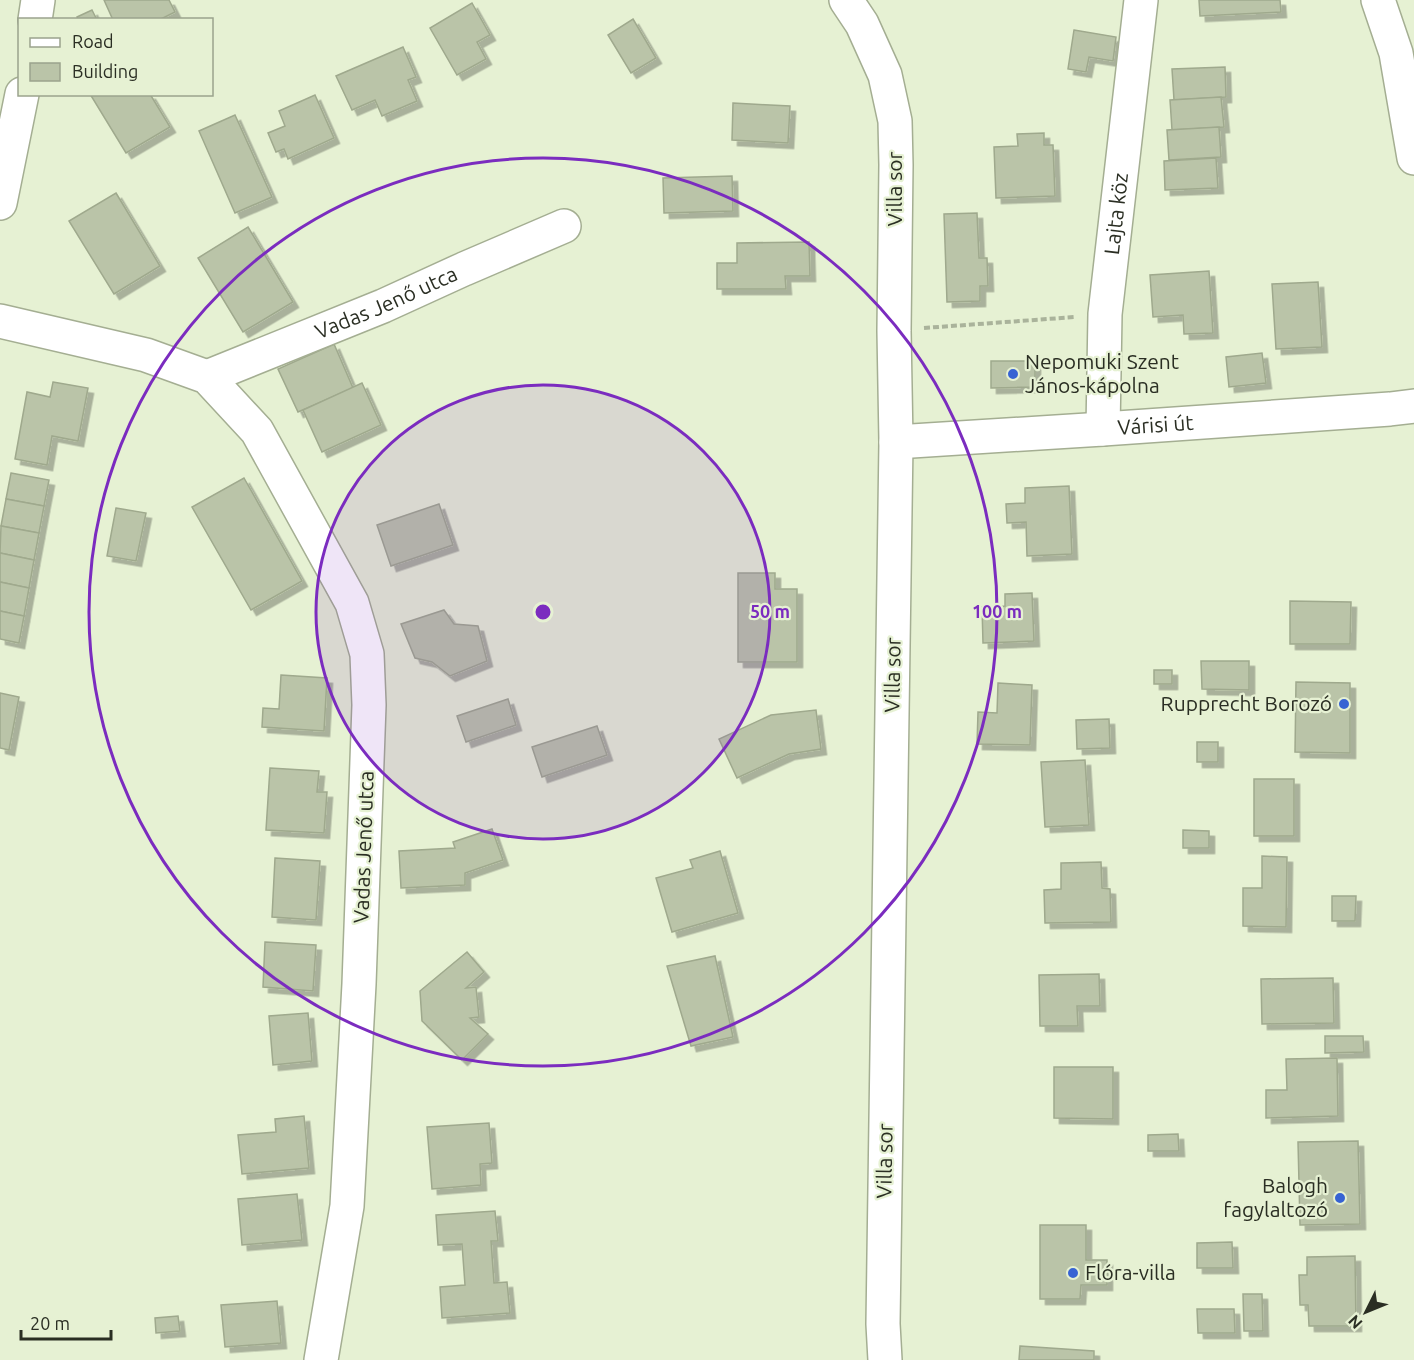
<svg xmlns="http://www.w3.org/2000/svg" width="1414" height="1360" font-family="Ubuntu,sans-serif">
<defs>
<filter id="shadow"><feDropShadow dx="5.5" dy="5.5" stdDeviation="0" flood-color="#0004"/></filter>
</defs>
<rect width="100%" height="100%" fill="#e6f1d3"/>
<g fill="#bac4a8" stroke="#9fa98d" stroke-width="1.5" filter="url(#shadow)">
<path d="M 104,0 L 169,0 L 175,12 L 159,20 L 113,20 Z"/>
<path d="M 1199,0 L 1280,0 L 1281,12 L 1200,16 Z"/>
<path d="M 472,3 L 490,35 L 477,42 L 486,59 L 457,75 L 430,28 Z"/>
<path d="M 92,10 L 97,20 L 78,20 L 77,17 Z"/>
<path d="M 633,19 L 656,58 L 631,73 L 608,35 Z"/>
<path d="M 1074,30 L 1116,37 L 1113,61 L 1089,57 L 1086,72 L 1068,69 Z"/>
<path d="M 403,47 L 416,77 L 408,80 L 417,101 L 382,116 L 375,100 L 352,110 L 336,76 Z"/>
<path d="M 1225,67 L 1226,97 L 1174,100 L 1172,69 Z"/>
<path d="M 90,94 L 150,94 L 170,127 L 126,153 Z"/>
<path d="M 315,95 L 334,138 L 288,159 L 284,149 L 276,152 L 268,133 L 285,126 L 279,111 Z"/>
<path d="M 1221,97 L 1224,127 L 1172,130 L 1170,100 Z"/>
<path d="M 733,103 L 790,106 L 788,143 L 732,140 Z"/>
<path d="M 235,115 L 272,197 L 235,213 L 199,131 Z"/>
<path d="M 1219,127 L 1221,157 L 1169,160 L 1167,130 Z"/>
<path d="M 1044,133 L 1044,145 L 1053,145 L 1055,196 L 996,198 L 994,147 L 1018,146 L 1017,134 Z"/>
<path d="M 1216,158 L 1218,188 L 1165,190 L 1164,161 Z"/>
<path d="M 732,176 L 733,211 L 664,213 L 663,178 Z"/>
<path d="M 116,193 L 160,266 L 114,294 L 69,221 Z"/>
<path d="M 977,213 L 979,258 L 987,258 L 988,286 L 980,286 L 980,301 L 947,302 L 944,214 Z"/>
<path d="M 248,227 L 293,302 L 243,332 L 198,258 Z"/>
<path d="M 809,242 L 810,276 L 785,276 L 786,289 L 717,289 L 717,263 L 737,263 L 737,243 Z"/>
<path d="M 1209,271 L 1213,333 L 1184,334 L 1183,315 L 1153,317 L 1150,275 Z"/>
<path d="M 1318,282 L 1322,347 L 1276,349 L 1272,284 Z"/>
<path d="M 334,344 L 353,388 L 298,412 L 278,369 Z"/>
<path d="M 1262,353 L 1266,383 L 1229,387 L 1226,357 Z"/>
<path d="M 991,361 L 1035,361 L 1035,387 L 991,388 Z"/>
<path d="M 53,382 L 88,388 L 78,441 L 52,436 L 47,465 L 15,459 L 27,392 L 50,397 Z"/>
<path d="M 362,383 L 381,425 L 322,452 L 303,410 Z"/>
<path d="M 11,473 L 49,480 L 44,506 L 6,499 Z"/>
<path d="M 244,478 L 302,581 L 251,610 L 192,507 Z"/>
<path d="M 1069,486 L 1072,554 L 1027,556 L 1026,522 L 1007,523 L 1006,504 L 1025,503 L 1025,488 Z"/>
<path d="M 6,499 L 44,506 L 39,533 L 1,526 Z"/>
<path d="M 439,504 L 453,545 L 391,566 L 377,525 Z"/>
<path d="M 116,508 L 146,513 L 136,561 L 107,556 Z"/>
<path d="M 1,526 L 39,533 L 34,560 L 0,553 Z"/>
<path d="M 0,553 L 34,560 L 29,588 L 0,582 Z"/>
<path d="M 738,573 L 775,573 L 775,589 L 797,589 L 797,662 L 738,662 Z"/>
<path d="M 0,582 L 29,588 L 24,616 L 0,611 Z"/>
<path d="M 1032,593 L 1034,641 L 983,643 L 982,607 L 1005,606 L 1005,594 Z"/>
<path d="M 1290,601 L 1351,602 L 1350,644 L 1290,644 Z"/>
<path d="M 444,610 L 454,624 L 478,626 L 487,661 L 450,676 L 432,662 L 415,658 L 401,624 Z"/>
<path d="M 0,611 L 24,616 L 19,643 L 0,639 Z"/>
<path d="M 1201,661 L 1249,661 L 1249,690 L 1202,689 Z"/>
<rect x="1154" y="670" width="18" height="14"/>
<path d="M 281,675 L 327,678 L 324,731 L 262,727 L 263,708 L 279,709 Z"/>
<path d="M 1296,682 L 1350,683 L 1350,753 L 1295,752 Z"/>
<path d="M 998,683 L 1032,685 L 1030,745 L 977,744 L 978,712 L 997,713 Z"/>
<path d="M 0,693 L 19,697 L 9,750 L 0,748 Z"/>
<path d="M 508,699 L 516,725 L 466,742 L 457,716 Z"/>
<path d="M 816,710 L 821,749 L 789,754 L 737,778 L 719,739 L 771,715 Z"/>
<path d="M 1109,719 L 1110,748 L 1077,749 L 1076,720 Z"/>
<path d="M 597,726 L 607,755 L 542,777 L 532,747 Z"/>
<rect x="1197" y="742" width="21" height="20"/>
<path d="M 1085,760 L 1089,825 L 1045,827 L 1041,762 Z"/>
<path d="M 270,768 L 319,771 L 317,792 L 327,792 L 324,833 L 266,830 Z"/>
<rect x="1254" y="779" width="40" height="57"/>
<path d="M 492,829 L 503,860 L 465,873 L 465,885 L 401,888 L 399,851 L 455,848 L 453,842 Z"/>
<path d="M 1183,830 L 1209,831 L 1209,848 L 1183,848 Z"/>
<path d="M 720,851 L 738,913 L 672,932 L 656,878 L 693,868 L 690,860 Z"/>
<path d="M 1262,856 L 1287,857 L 1286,927 L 1243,926 L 1243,888 L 1262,888 Z"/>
<path d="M 275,858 L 320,861 L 316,920 L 272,917 Z"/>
<path d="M 1101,862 L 1102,888 L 1110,889 L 1111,922 L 1045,923 L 1044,890 L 1061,889 L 1061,863 Z"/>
<path d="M 1332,896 L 1356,896 L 1355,921 L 1332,921 Z"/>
<path d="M 265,942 L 316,945 L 313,991 L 263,987 Z"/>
<path d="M 467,952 L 484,972 L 466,988 L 476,987 L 479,1017 L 470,1018 L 488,1034 L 462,1060 L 422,1021 L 420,991 Z"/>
<path d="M 715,956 L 733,1037 L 691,1046 L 667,966 Z"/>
<path d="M 1099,974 L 1100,1006 L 1077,1006 L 1078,1026 L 1040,1026 L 1039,975 Z"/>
<path d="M 1333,978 L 1334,1023 L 1262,1024 L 1261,979 Z"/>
<path d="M 308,1013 L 312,1061 L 273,1065 L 269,1016 Z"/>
<path d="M 1325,1036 L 1363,1036 L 1364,1052 L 1325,1053 Z"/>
<path d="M 1337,1058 L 1338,1116 L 1266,1118 L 1266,1090 L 1287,1090 L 1286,1059 Z"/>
<path d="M 1054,1067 L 1113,1067 L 1113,1119 L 1054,1118 Z"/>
<path d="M 304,1116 L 309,1168 L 242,1174 L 238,1135 L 276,1132 L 275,1119 Z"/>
<path d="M 489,1123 L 492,1163 L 480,1164 L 481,1185 L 432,1189 L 427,1127 Z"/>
<path d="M 1178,1134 L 1179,1151 L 1148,1151 L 1148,1135 Z"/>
<path d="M 1358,1141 L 1360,1224 L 1300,1225 L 1298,1142 Z"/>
<path d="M 297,1194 L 302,1240 L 242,1245 L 238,1199 Z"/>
<path d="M 495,1211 L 498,1241 L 491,1241 L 494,1283 L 507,1282 L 510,1313 L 442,1318 L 440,1287 L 465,1285 L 462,1244 L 438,1245 L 436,1215 Z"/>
<path d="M 1040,1225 L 1086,1225 L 1086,1260 L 1107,1260 L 1107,1285 L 1081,1285 L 1080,1299 L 1040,1299 Z"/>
<path d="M 1232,1242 L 1233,1268 L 1197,1268 L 1197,1243 Z"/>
<path d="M 1355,1256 L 1356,1326 L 1309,1326 L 1308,1305 L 1300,1305 L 1299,1275 L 1307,1275 L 1307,1257 Z"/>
<path d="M 1243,1294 L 1262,1294 L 1263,1331 L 1244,1331 Z"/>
<path d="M 277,1301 L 281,1343 L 225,1347 L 221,1305 Z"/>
<path d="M 1197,1309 L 1234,1309 L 1235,1333 L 1198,1333 Z"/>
<path d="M 178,1316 L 180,1331 L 156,1333 L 155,1318 Z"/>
<path d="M 1020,1346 L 1094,1351 L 1094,1360 L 1019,1360 Z"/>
</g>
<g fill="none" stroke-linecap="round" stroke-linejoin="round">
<defs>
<g id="street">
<path d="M 846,0 L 862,24 L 885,75 L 895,121 L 896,165 L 894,331 L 896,442 L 883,1324 L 885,1360"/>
<path d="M 1378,0 L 1396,53 L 1414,158"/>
<path d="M 35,20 L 38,0"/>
<path d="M 0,203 L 22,94"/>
<path d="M 0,321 L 146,355 L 207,377 L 257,431 L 352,603 L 367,654 L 369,705 L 359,984 L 347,1206 L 321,1360"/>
<path id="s1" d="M 207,377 L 383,306 L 464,269 L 564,226"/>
<path id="s2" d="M 1103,429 L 1105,314 L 1141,0"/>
<path id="s3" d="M 896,442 L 1103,429 L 1390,409 L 1414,406"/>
</g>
</defs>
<use href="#street" stroke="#a4ae92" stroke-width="36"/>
<path stroke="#aab39b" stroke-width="4" stroke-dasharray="6 3" stroke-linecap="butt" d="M 924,328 L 1075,317"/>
<use href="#street" stroke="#fff" stroke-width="33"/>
</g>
<circle cx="543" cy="612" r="227" fill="#7b2cbf" fill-opacity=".12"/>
<g fill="none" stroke="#7b2cbf" stroke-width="3">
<circle cx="543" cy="612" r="227"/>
<circle cx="543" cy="612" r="454"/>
</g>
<g fill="#3763d3" stroke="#e6f1d3" stroke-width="2">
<circle cx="1013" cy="374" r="6"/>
<circle cx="1344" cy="704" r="6"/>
<circle cx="1340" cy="1198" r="6"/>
<circle cx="1073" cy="1273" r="6"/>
</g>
<g text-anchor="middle" stroke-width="4.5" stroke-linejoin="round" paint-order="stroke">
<g font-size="21" fill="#2a2e23" stroke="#e6f1d3">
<text transform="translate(895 189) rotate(-90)" y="7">Villa sor</text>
<text dy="7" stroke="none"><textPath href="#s2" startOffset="216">Lajta köz</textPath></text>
<text dy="7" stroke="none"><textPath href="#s1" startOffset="194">Vadas Jenő utca</textPath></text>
<text dy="7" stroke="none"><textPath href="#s3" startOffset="260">Várisi út</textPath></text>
<text transform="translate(893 675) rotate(-89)" y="7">Villa sor</text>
<text transform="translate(364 847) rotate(-88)" y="7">Vadas Jenő utca</text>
<text transform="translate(885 1161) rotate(-89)" y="7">Villa sor</text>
</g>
<g font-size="21" fill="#2a2e23" stroke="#e6f1d3" text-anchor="start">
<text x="1025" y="369">Nepomuki Szent<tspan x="1025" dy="24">János-kápolna</tspan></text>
<text x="1332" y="711" text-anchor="end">Rupprecht Borozó</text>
<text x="1328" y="1193" text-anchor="end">Balogh<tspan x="1328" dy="24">fagylaltozó</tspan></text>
<text x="1085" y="1280">Flóra-villa</text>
</g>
</g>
<circle cx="543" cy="612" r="9" fill="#7b2cbf" stroke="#e6f1d3" stroke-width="3"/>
<g font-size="18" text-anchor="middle" font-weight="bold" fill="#7b2cbf" stroke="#e6f1d3" stroke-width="4.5" stroke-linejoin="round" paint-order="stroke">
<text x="770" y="618">50 m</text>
<text x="997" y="618">100 m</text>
</g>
<rect x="18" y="18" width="195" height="78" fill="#e6f1d3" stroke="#9ba38d" stroke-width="1.5"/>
<rect x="30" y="38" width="30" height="9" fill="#ffffff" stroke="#9ba38d" stroke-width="1.5"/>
<text x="72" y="48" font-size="18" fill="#2a2e23">Road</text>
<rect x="30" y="63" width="30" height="18" fill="#bac4a8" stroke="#9ba38d" stroke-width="1.5"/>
<text x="72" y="78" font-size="18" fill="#2a2e23">Building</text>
<g transform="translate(1366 1312) rotate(227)" stroke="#e6f1d3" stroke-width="4.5" paint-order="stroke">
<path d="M0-4.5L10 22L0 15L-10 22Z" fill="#2a2e23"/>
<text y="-9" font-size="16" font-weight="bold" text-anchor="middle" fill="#2a2e23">N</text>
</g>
<path d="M21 1330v9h90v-9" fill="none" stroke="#2a2e23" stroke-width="3"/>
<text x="30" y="1330" font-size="18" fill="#2a2e23" stroke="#e6f1d3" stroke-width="4.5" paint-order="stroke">20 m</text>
</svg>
